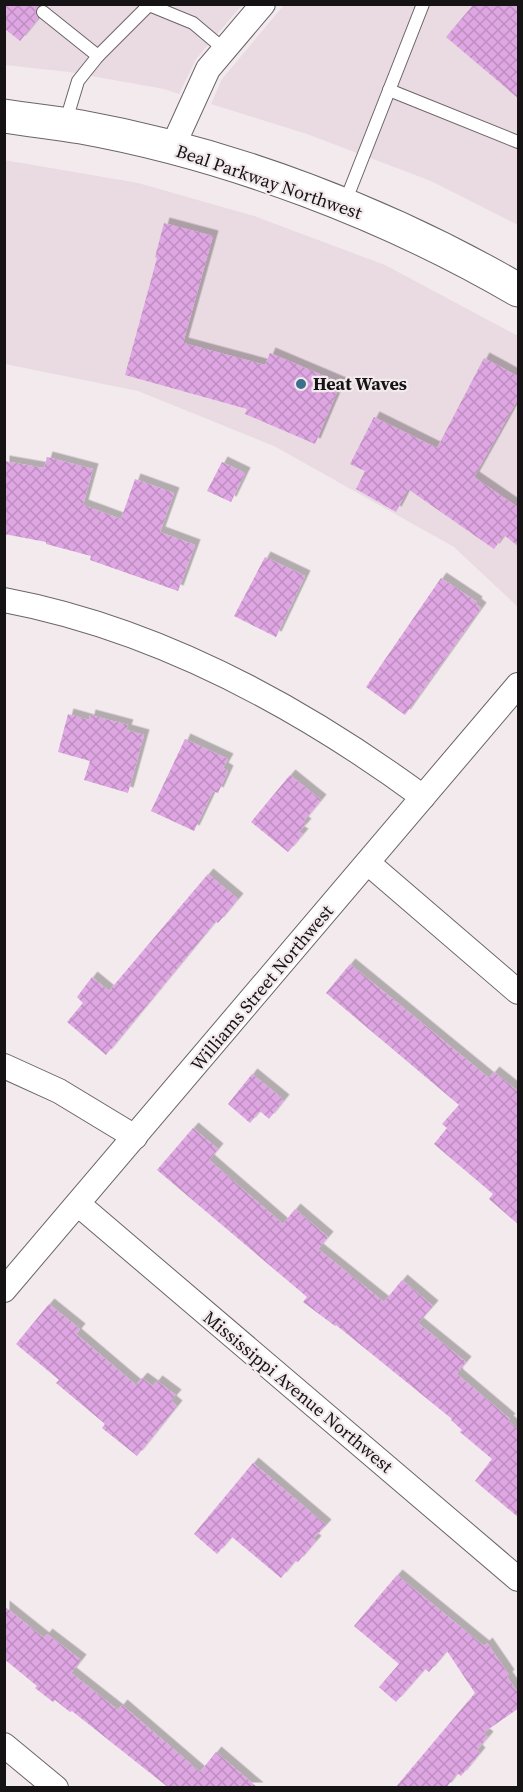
<svg xmlns="http://www.w3.org/2000/svg" width="523" height="1792" font-family="'Source Serif 4',serif">
<defs>
<pattern id="building-cross-hatch" width="8" height="8" patternUnits="userSpaceOnUse" patternTransform="scale(1.5)"><rect width="8" height="8" fill="#dea6e2"/><path d="M0 0l8 8M0 8l8-8" fill="none" stroke="#be8ec1"/></pattern>
<filter id="shadow"><feDropShadow dx="5.5" dy="-5.5" stdDeviation="0" flood-color="#0004"/></filter>
</defs>
<rect width="100%" height="100%" fill="#f3eaee"/>
<g fill="#eadae2">
<path d="M 5,5 L 242,5 L 196,59 L 179,94 L 164,89 L 69,72 L 5,65 Z"/>
<path d="M 284,5 L 518,5 L 518,225 L 431,181 L 307,134 L 211,104 L 222,79 Z"/>
<path d="M 4,160 L 138,183 L 254,216 L 385,265 L 518,336 L 518,607 L 454,547 L 274,446 L 138,391 L 5,364 Z"/>
</g>
<g fill="url(#building-cross-hatch)" filter="url(#shadow)">
<path d="M 4,4 L 40,4 L 35,11 L 38,19 L 20,41 L 4,28 Z"/>
<path d="M 474,4 L 519,4 L 519,99 L 446,37 Z"/>
<path d="M 164,223 L 213,236 L 183,343 L 265,365 L 270,353 L 341,383 L 315,444 L 245,414 L 247,409 L 125,375 L 157,258 L 155,257 Z"/>
<path d="M 484,358 L 519,377 L 519,397 L 474,477 L 519,508 L 519,547 L 504,535 L 494,549 L 408,489 L 396,512 L 356,489 L 365,471 L 350,464 L 374,417 L 437,448 Z"/>
<path d="M 47,457 L 93,469 L 83,505 L 121,519 L 135,479 L 174,493 L 160,532 L 195,545 L 178,591 L 90,560 L 91,556 L 46,544 L 46,542 L 4,534 L 4,461 L 44,468 Z"/>
<path d="M 222,462 L 245,473 L 231,502 L 207,491 Z"/>
<path d="M 265,557 L 305,576 L 276,637 L 234,616 Z"/>
<path d="M 441,578 L 477,602 L 476,604 L 481,608 L 405,715 L 366,687 Z"/>
<path d="M 68,714 L 89,720 L 90,715 L 128,725 L 126,730 L 144,735 L 128,793 L 84,780 L 90,761 L 58,752 Z"/>
<path d="M 185,739 L 228,759 L 223,768 L 228,771 L 218,793 L 213,791 L 194,831 L 151,811 Z"/>
<path d="M 290,775 L 321,800 L 303,822 L 306,824 L 299,832 L 303,834 L 288,852 L 251,822 Z"/>
<path d="M 208,874 L 238,899 L 218,923 L 216,921 L 106,1055 L 67,1022 L 83,1003 L 77,997 L 92,977 L 109,991 Z"/>
<path d="M 350,964 L 489,1078 L 494,1072 L 519,1092 L 519,1225 L 489,1199 L 493,1194 L 434,1144 L 447,1128 L 442,1124 L 459,1105 L 326,993 Z"/>
<path d="M 252,1074 L 284,1100 L 269,1119 L 260,1111 L 250,1123 L 228,1104 Z"/>
<path d="M 193,1128 L 218,1149 L 209,1160 L 283,1224 L 295,1209 L 328,1237 L 318,1249 L 384,1302 L 402,1280 L 433,1306 L 418,1323 L 466,1362 L 457,1373 L 458,1375 L 510,1419 L 508,1421 L 519,1430 L 519,1518 L 475,1481 L 492,1459 L 460,1432 L 462,1430 L 451,1420 L 452,1419 L 336,1325 L 335,1326 L 303,1302 L 307,1297 L 157,1170 Z"/>
<path d="M 49,1304 L 80,1329 L 76,1334 L 136,1385 L 142,1378 L 153,1386 L 157,1381 L 176,1395 L 171,1401 L 177,1406 L 137,1456 L 102,1428 L 105,1424 L 56,1383 L 59,1380 L 16,1344 Z"/>
<path d="M 253,1463 L 326,1525 L 313,1539 L 316,1541 L 298,1562 L 295,1561 L 281,1578 L 232,1537 L 217,1554 L 194,1534 Z"/>
<path d="M 397,1575 L 484,1646 L 487,1643 L 509,1675 L 507,1677 L 519,1694 L 519,1708 L 483,1733 L 488,1737 L 477,1750 L 480,1753 L 461,1776 L 457,1773 L 446,1788 L 395,1788 L 475,1693 L 447,1651 L 429,1672 L 425,1669 L 396,1702 L 379,1687 L 399,1664 L 354,1626 Z"/>
<path d="M 4,1606 L 44,1638 L 47,1634 L 81,1660 L 71,1673 L 118,1710 L 122,1705 L 200,1772 L 216,1752 L 258,1788 L 169,1788 L 72,1711 L 70,1712 L 55,1700 L 53,1702 L 35,1688 L 37,1686 L 4,1659 Z"/>
</g>
<g fill="none" stroke-linecap="round" stroke-linejoin="round">
<defs>
<g id="service">
<path d="M 43,12 L 98,56 L 149,5 L 193,23 L 225,50"/>
<path d="M 389,90 L 518,142"/>
<path d="M 65,124 L 78,81 L 98,56"/>
<path d="M 344,205 L 423,4"/>
</g>
<g id="minor">
<path d="M 172,148 L 208,69 L 263,4"/>
<path d="M 4,600 C 158,629 299,706 423,797"/>
<path d="M 368,863 L 518,992"/>
<path d="M 4,1066 L 59,1091 L 135,1137"/>
<path d="M 78,1204 L 518,1579"/>
<path d="M 4,1290 L 518,685"/>
<path d="M 4,1745 L 56,1788"/>
</g>
<path id="secondary" d="M 4,116 C 30,120 56,123 81,127 C 230,154 388,214 518,290"/>
</defs>
<use href="#service" stroke="#6b6468" stroke-width="14"/>
<use href="#minor" stroke="#6b6468" stroke-width="26"/>
<use href="#secondary" stroke="#6b6468" stroke-width="35"/>
<use href="#service" stroke="#fff" stroke-width="12"/>
<use href="#minor" stroke="#fff" stroke-width="24"/>
<use href="#secondary" stroke="#fff" stroke-width="33"/>
</g>
<circle fill="#3a708b" stroke="#f3eaee" stroke-width="2" cx="301" cy="384" r="6"/>
<g text-anchor="middle" stroke-width="4.5" stroke-linejoin="round" paint-order="stroke">
<g font-size="18" fill="#161315" stroke="#f3eaee">
<text transform="translate(269 182) rotate(19)" y="6">Beal Parkway Northwest</text>
<text transform="translate(262 988) rotate(-50)" y="6">Williams Street Northwest</text>
<text transform="translate(298 1392) rotate(40)" y="6">Mississippi Avenue Northwest</text>
</g>
<g font-size="18" font-weight="bold" fill="#161315" stroke="#f3eaee" text-anchor="start">
<text x="313" y="390">Heat Waves</text>
</g>
</g>
<rect width="523" height="1792" fill="none" stroke="#161315" stroke-width="12"/>
</svg>
